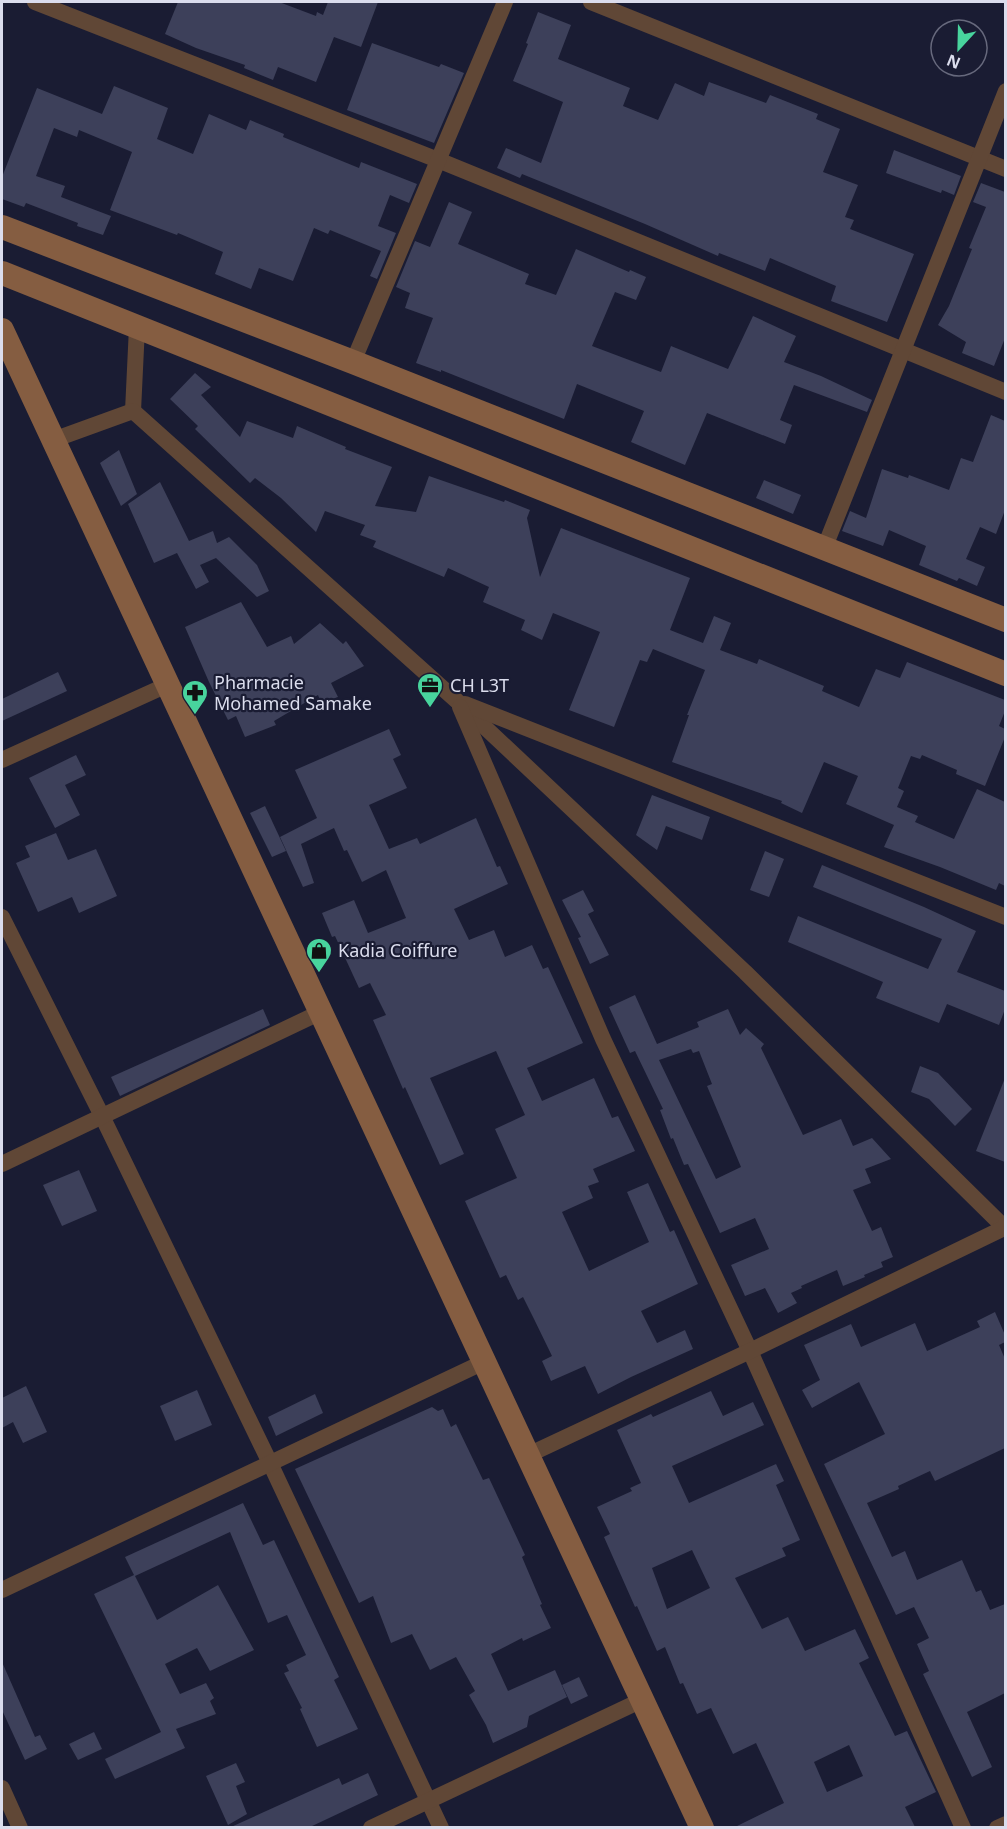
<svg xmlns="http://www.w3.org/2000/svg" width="1007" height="1829" font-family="'Noto Sans',sans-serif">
<rect width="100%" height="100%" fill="#1a1c33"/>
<g fill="#3d405a" fill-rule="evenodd">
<path d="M 178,2 L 279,2 L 316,16 L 317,12 L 323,15 L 328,2 L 378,2 L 361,47 L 334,37 L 316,82 L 278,67 L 273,80 L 244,68 L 245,65 L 196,48 L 165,34 Z"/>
<path d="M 538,12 L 571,25 L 558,59 L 630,88 L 623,106 L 658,120 L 675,83 L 704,96 L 709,82 L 766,103 L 770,95 L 818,114 L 816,119 L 840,129 L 823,172 L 858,185 L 845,217 L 854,220 L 850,229 L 914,254 L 887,322 L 831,301 L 836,286 L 770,258 L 765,271 L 719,253 L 718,256 L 645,224 L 522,174 L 520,178 L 497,168 L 506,148 L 541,163 L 563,102 L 513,81 L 528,44 L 526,43 Z"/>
<path d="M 372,43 L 439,67 L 441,64 L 464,73 L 434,143 L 347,110 Z"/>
<path d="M 114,86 L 168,108 L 157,139 L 193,154 L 209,114 L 246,130 L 250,120 L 284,134 L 283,137 L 359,168 L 361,162 L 417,184 L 409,203 L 390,195 L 378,226 L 396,233 L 377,279 L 370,276 L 381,251 L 330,230 L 328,234 L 314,228 L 293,281 L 259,268 L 251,289 L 215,274 L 223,252 L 178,233 L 177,235 L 110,210 L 132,152 L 79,130 L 77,137 L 54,128 L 36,176 L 65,186 L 61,197 L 111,216 L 103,235 L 77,226 L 78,223 L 26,203 L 24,207 L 2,199 L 2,177 L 37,88 L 102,114 Z"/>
<path d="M 894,150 L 961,176 L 954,195 L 942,190 L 941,193 L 886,173 Z"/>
<path d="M 981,183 L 1005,192 L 1005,338 L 994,366 L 962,353 L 966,342 L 938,325 L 949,306 L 972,249 L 969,248 L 986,207 L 973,202 Z"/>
<path d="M 449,202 L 472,212 L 458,244 L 529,274 L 525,284 L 556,295 L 576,249 L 629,272 L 630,270 L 646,277 L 636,300 L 615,292 L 592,346 L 661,372 L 671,346 L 728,369 L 753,316 L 796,336 L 784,362 L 821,376 L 872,400 L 867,412 L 794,385 L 780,420 L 792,425 L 785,444 L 707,413 L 685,465 L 631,442 L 644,411 L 577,384 L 564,419 L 441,370 L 441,372 L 416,363 L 433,318 L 405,308 L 410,293 L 396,287 L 415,241 L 430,247 Z"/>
<path d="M 195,373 L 211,387 L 201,395 L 240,437 L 247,421 L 293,438 L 297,426 L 346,447 L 345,449 L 392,467 L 375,506 L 416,512 L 429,476 L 504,502 L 505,500 L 530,510 L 527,518 L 540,577 L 561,528 L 690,578 L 670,630 L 703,643 L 714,616 L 731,623 L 720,650 L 757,664 L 759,659 L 824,686 L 822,691 L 859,707 L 876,669 L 900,678 L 907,662 L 1005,700 L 1005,711 L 999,726 L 1005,729 L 1005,737 L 985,786 L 956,774 L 957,770 L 922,755 L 920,759 L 911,756 L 898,788 L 904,791 L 897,807 L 918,816 L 915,822 L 954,839 L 977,789 L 1005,802 L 1005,886 L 999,883 L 996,890 L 940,867 L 884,847 L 894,825 L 846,804 L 858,776 L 824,762 L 802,813 L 781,803 L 782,801 L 672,762 L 689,715 L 687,715 L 705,670 L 653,649 L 647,662 L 640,660 L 614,727 L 569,710 L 600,632 L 553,613 L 542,640 L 521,630 L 525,620 L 483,602 L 489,587 L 448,568 L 444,577 L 373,547 L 376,541 L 360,535 L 365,525 L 325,511 L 316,532 L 281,498 L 255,478 L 250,483 L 195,429 L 198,426 L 170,399 Z"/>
<path d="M 991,415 L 1005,421 L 1005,510 L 996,534 L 980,527 L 966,559 L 985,567 L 977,586 L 959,578 L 957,581 L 919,565 L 926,546 L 889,530 L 883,546 L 842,531 L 850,511 L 866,518 L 882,469 L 908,478 L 909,475 L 949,490 L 961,458 L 973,462 Z"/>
<path d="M 119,450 L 137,494 L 121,506 L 100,463 Z"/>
<path d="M 764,480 L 801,495 L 793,514 L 756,498 Z"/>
<path d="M 160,482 L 189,541 L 213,531 L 217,543 L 229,537 L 257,565 L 269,591 L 257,597 L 216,558 L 200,565 L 209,582 L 196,589 L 177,553 L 154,563 L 128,504 Z"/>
<path d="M 241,602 L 267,647 L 291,636 L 294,644 L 320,623 L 343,644 L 346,641 L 364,666 L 331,683 L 338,697 L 321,703 L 318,695 L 274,721 L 276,725 L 245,737 L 236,716 L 228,720 L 209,682 L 185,627 Z"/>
<path d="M 58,672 L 67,691 L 2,721 L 2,699 Z"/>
<path d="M 389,729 L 401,755 L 393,759 L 407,788 L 369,805 L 389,849 L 417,838 L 420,844 L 476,818 L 497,867 L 500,866 L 508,884 L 454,909 L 469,940 L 494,930 L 505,957 L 532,945 L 543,969 L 548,967 L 583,1043 L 527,1068 L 542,1101 L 594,1078 L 612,1118 L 618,1116 L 635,1151 L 593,1169 L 599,1182 L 588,1186 L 593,1198 L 562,1212 L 589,1271 L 649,1242 L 627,1192 L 648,1183 L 670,1232 L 674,1230 L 698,1284 L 641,1311 L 657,1343 L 685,1330 L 693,1349 L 631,1377 L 598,1394 L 585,1366 L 551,1381 L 542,1361 L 552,1356 L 534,1319 L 523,1297 L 518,1300 L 506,1275 L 500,1278 L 465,1201 L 517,1178 L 495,1129 L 525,1115 L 496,1051 L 430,1078 L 464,1154 L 440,1165 L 405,1087 L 403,1089 L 373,1020 L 386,1015 L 370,983 L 359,988 L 335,936 L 332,937 L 322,913 L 354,900 L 368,933 L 406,918 L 386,870 L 362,882 L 347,850 L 344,851 L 334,828 L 301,844 L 314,883 L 303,887 L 280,837 L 317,818 L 295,770 Z"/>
<path d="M 76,755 L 86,775 L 65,785 L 80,815 L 55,828 L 29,778 Z"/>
<path d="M 652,795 L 710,817 L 702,840 L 666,826 L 657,850 L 636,835 Z"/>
<path d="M 265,806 L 286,851 L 272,857 L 250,813 Z"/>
<path d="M 56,833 L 68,860 L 96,849 L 117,896 L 79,913 L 72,897 L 38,912 L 16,863 L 30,857 L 25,846 Z"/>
<path d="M 765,851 L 784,859 L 769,897 L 750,890 Z"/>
<path d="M 822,865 L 924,907 L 976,931 L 957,972 L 1005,991 L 1005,1009 L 999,1025 L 947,1004 L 939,1023 L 876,998 L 883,982 L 788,942 L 798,916 L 928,969 L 942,939 L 813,887 Z"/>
<path d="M 583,890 L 594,911 L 588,914 L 609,955 L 590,964 L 578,938 L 581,937 L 562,900 Z"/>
<path d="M 635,995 L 657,1044 L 699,1027 L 697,1022 L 728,1009 L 740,1035 L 746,1028 L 764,1044 L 761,1048 L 803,1135 L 841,1119 L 853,1146 L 872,1138 L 891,1159 L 865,1169 L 871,1183 L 853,1190 L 872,1231 L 881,1227 L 893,1257 L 881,1262 L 883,1267 L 864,1275 L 865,1277 L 843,1286 L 837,1270 L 801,1286 L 802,1288 L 791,1293 L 797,1303 L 778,1313 L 765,1288 L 745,1296 L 731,1265 L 769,1249 L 755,1218 L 720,1233 L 688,1164 L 684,1165 L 673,1138 L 671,1139 L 660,1110 L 663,1109 L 635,1051 L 630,1053 L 609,1007 ZM 691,1049 L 693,1053 L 699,1051 L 712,1084 L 707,1086 L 741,1167 L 716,1179 L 659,1060 Z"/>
<path d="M 263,1009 L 270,1025 L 120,1096 L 111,1077 Z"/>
<path d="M 920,1066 L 938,1073 L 972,1109 L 955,1126 L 929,1099 L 911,1092 Z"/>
<path d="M 1005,1078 L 1005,1162 L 976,1151 Z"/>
<path d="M 79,1170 L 97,1211 L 62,1226 L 43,1185 Z"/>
<path d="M 995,1312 L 1005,1335 L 1005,1342 L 999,1345 L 1005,1359 L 1005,1448 L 935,1481 L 930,1471 L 898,1486 L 899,1489 L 867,1503 L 892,1557 L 905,1551 L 917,1580 L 962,1560 L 976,1592 L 981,1590 L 990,1610 L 1005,1604 L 1005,1693 L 967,1712 L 992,1767 L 972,1777 L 923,1674 L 929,1671 L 917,1644 L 929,1638 L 914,1607 L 896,1615 L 824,1464 L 885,1434 L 859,1382 L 812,1408 L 802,1390 L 820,1380 L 804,1345 L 851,1324 L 861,1347 L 915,1323 L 927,1351 L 980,1327 L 977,1321 Z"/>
<path d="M 26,1386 L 47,1432 L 23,1443 L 13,1422 L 2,1428 L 2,1398 Z"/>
<path d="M 197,1390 L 212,1425 L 175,1441 L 160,1406 Z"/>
<path d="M 711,1391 L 723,1416 L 753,1402 L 764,1425 L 672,1466 L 689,1503 L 776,1464 L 784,1481 L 776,1485 L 800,1540 L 782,1548 L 786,1556 L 735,1578 L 762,1629 L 788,1617 L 805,1651 L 855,1629 L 869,1658 L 859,1663 L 895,1736 L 907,1731 L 936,1792 L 905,1807 L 915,1827 L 735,1827 L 784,1803 L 756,1743 L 733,1754 L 711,1708 L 697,1714 L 683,1683 L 680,1684 L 665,1647 L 657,1651 L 637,1606 L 635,1607 L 604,1537 L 610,1534 L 597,1507 L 632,1491 L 630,1488 L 641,1483 L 617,1430 L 651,1414 L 653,1417 ZM 692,1550 L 710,1588 L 667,1609 L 652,1568 ZM 849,1745 L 863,1776 L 827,1792 L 814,1762 Z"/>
<path d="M 315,1394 L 323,1413 L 276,1436 L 268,1417 Z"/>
<path d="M 432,1407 L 438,1411 L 443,1409 L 451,1427 L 456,1424 L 483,1480 L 489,1478 L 525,1555 L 522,1557 L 542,1604 L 540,1605 L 551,1628 L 523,1641 L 522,1638 L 491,1654 L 508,1691 L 555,1670 L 567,1697 L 529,1716 L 527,1727 L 493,1743 L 486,1725 L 469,1695 L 475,1691 L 456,1657 L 430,1670 L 412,1634 L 391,1643 L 373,1596 L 359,1603 L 295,1469 Z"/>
<path d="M 243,1503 L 263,1545 L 274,1540 L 339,1677 L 334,1680 L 358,1729 L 317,1747 L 300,1709 L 302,1708 L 284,1673 L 289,1671 L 286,1665 L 306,1655 L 287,1615 L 268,1623 L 230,1532 L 135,1576 L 157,1620 L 218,1585 L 254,1650 L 210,1671 L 197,1648 L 165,1664 L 180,1694 L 206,1683 L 214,1698 L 210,1701 L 216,1714 L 176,1729 L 185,1748 L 115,1779 L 105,1759 L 161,1732 L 94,1594 L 134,1575 L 125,1557 Z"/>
<path d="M 2,1662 L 35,1737 L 40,1735 L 47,1749 L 25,1760 L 2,1710 Z"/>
<path d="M 579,1677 L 588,1696 L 571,1704 L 562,1685 Z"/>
<path d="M 94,1732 L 102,1749 L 78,1760 L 69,1744 Z"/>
<path d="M 236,1763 L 245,1782 L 236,1786 L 247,1814 L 228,1825 L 206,1776 Z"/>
<path d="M 368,1773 L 378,1795 L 310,1827 L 231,1827 L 339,1778 L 342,1785 Z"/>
</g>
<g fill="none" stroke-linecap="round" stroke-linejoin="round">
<g stroke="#604736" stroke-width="16">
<path d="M 35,2 L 438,160 L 1006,392"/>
<path d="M 591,2 L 1006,169"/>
<path d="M 353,362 L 505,2"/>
<path d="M 133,411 L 137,327"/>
<path d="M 53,440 L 133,411 L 457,701 L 745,972 L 1006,1229"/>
<path d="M 824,549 L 1006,91"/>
<path d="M 465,704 L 1006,917"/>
<path d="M 460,707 L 603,1039 L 750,1351 L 963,1828"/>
<path d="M 2,760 L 167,685"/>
<path d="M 2,917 L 102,1116 L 270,1463 L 441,1828"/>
<path d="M 2,1164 L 321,1012"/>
<path d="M 528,1455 L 750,1351 L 1004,1228 L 1006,1224"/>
<path d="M 2,1590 L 484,1362"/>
<path d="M 2,1788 L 20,1828"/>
<path d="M 371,1828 L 642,1700"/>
<path d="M 997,1828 L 1006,1824"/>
</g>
<g stroke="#855d41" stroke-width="24">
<path d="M 2,227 L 353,362 L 1006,620"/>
<path d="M 2,273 L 1006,674"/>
<path d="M 2,330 L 702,1828"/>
</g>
</g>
<defs>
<symbol id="office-pin" viewBox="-11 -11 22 30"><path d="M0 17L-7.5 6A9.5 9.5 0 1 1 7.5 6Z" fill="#48d49d" stroke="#1a1c33"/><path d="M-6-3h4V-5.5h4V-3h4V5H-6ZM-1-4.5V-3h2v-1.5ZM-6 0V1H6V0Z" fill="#111"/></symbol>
<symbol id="pharmacy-pin" viewBox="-11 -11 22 30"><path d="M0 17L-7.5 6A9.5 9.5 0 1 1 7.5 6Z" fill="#48d49d" stroke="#1a1c33"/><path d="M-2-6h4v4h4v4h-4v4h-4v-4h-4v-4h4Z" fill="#111"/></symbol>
<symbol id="shop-pin" viewBox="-11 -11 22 30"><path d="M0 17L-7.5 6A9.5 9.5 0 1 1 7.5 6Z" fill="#48d49d" stroke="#1a1c33"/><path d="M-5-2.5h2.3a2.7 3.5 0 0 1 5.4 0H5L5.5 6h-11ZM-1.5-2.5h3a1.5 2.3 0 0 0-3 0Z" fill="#111"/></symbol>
</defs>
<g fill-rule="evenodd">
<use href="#office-pin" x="415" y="671" width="30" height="40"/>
<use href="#pharmacy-pin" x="180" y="678" width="30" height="40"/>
<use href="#shop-pin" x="304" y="936" width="30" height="40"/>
</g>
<g text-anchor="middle" stroke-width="4.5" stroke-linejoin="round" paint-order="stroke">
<g font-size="18" fill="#dbdded" stroke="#1a1c33" text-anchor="start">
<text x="214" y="689">Pharmacie<tspan x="214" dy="21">Mohamed Samake</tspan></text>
<text x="450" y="692">CH L3T</text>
<text x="338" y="957">Kadia Coiffure</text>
</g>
</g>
<rect width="1007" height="1829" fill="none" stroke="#dbdded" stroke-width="6"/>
<g transform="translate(959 48) rotate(202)"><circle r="28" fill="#1a1c33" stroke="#67697d" stroke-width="1.5"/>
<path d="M0-4.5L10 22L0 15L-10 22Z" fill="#48d49d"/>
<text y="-9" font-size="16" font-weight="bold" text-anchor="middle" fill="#dbdded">N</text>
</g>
</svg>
